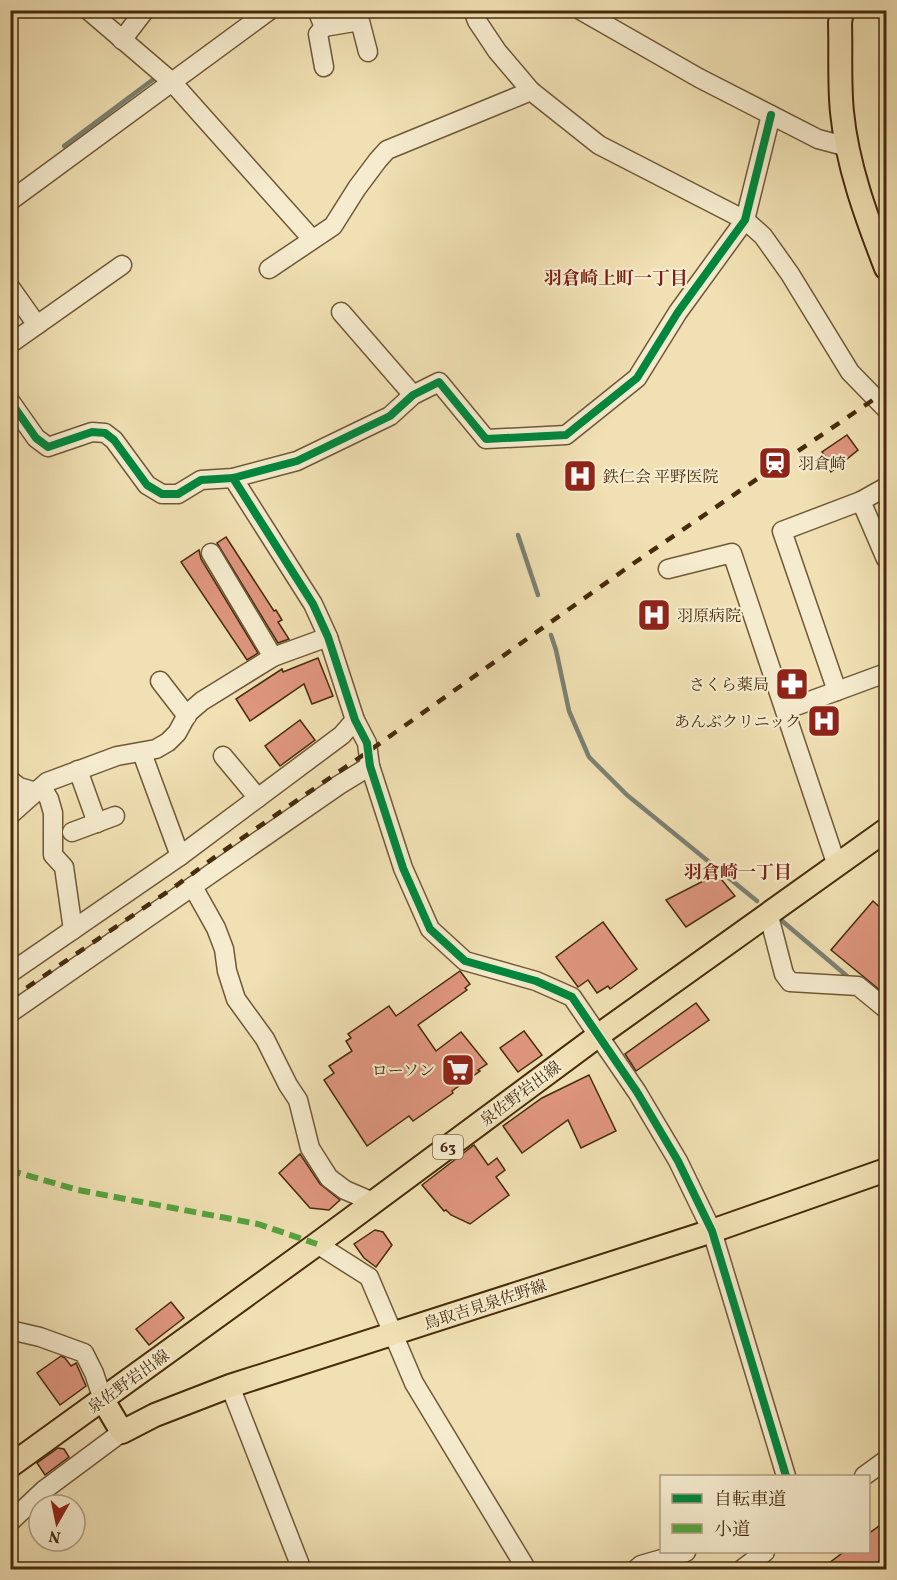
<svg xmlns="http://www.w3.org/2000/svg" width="897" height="1580" font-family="Vollkorn,'Noto Serif JP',serif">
<rect width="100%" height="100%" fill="#f0e0b3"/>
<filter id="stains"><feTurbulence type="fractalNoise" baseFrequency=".00333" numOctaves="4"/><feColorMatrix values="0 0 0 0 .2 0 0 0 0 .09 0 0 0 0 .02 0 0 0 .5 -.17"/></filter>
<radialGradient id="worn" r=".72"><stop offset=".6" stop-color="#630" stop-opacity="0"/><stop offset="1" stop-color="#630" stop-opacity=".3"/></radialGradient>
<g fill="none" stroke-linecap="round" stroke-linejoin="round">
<g stroke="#7b8173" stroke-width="4.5">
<path d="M 64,146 L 155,78"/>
<path d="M 518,535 L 538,595"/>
<path d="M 551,635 L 556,650 L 569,711 L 589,757 L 627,795 L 757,901"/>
<path d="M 781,920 L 847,976"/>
<path d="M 882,1016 L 886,1022"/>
</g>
</g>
<g fill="#df967f" stroke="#462b0c" stroke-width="1.5">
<path d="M 847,435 L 858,450 L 831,472 L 823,459 L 826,457 L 822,452 Z"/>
<path d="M 226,537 L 274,611 L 276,610 L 282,620 L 278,622 L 289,639 L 278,643 L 217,543 Z"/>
<path d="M 199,550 L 201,559 L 258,653 L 247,660 L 181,562 Z"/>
<path d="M 318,658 L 333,696 L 312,704 L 304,684 L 250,721 L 236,699 L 282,669 L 283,672 Z"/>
<path d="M 300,720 L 315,740 L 280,766 L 265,746 Z"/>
<path d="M 717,874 L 735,896 L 686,927 L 666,900 Z"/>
<path d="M 873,901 L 886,913 L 886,985 L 881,991 L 831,950 Z"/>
<path d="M 603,922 L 637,969 L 610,989 L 608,986 L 597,993 L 588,980 L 578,987 L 556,957 Z"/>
<path d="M 460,971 L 470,984 L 465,988 L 467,990 L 418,1025 L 436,1051 L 461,1032 L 487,1064 L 478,1070 L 480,1071 L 452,1091 L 453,1093 L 413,1121 L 409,1116 L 367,1146 L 324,1080 L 334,1073 L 329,1066 L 352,1051 L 346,1041 L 351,1038 L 348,1034 L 389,1006 L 396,1016 Z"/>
<path d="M 696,1003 L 709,1020 L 636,1071 L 625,1054 Z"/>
<path d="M 524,1031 L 542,1055 L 518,1072 L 500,1048 Z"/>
<path d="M 589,1075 L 616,1131 L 581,1148 L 568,1120 L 522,1153 L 503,1126 L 542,1098 Z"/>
<path d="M 474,1145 L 488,1165 L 497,1158 L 505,1170 L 496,1177 L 509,1195 L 470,1224 L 451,1215 L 446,1210 L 444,1211 L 422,1185 Z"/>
<path d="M 300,1154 L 320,1184 L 340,1200 L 329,1210 L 310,1208 L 279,1173 Z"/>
<path d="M 375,1230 L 383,1232 L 392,1245 L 376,1267 L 364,1258 L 354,1244 Z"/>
<path d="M 171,1302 L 184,1318 L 149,1345 L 136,1329 Z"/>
<path d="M 61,1356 L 65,1358 L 71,1366 L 76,1363 L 86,1386 L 60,1405 L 37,1373 Z"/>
<path d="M 58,1448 L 64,1449 L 69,1457 L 45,1475 L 37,1463 Z"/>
<path d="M 886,1521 L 886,1556 L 868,1569 L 821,1569 L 845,1551 L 868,1551 L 868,1534 Z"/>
</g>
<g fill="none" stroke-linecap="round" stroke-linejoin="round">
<defs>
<g id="minor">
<path d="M 88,10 L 172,82 L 312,239"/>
<path d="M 317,10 L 324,27 L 318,34 L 324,67"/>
<path d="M 473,10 L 477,21 L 497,51 L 531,91 L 599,145 L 745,220 L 763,236 L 790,274 L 850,372 L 886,409"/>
<path d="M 580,10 L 699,78 L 818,139 L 848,147"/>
<path d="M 324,27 L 360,21 L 368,52"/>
<path d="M 122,40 L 145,10"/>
<path d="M 10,201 L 270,10"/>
<path d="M 269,269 L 333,226 L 357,188 L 378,160 L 387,150 L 531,91"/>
<path d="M 10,287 L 37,325"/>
<path d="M 341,312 L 413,395"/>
<path d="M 10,344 L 122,265"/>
<path d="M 10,401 L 36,438 L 48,447 L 92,432 L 105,433 L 114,440 L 147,485 L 162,494 L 178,494 L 201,480 L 233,478 L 297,461 L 390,416 L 413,395 L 439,382 L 486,439 L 566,435 L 637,378 L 678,312 L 745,220 L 771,115"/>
<path d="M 233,478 L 313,604 L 328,637 L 355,720 L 367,743 L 370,766 L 403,868 L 430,929 L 465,961 L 536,981 L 572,997 L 637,1092 L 678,1161 L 712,1231 L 786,1476"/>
<path d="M 861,501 L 886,487"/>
<path d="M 211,553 L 273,657"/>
<path d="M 668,569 L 732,553 L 837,866"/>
<path d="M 160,681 L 187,716"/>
<path d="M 837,691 L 782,531 L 861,501 L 886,559"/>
<path d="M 785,710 L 886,673"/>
<path d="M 142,753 L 180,856"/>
<path d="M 223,756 L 258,798"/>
<path d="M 78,770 L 97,823"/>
<path d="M 10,780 L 19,787 L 36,792"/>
<path d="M 42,787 L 49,799 L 53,813 L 53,855 L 64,867 L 73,930"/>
<path d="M 10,815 L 47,782 L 117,756 L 156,749 L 168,742 L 177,733 L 188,713 L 202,701 L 273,657 L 328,637"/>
<path d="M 72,832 L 115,816"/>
<path d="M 193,887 L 216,928 L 224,949 L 227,971 L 236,999 L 265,1039 L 288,1085 L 298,1100 L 310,1148 L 329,1178 L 345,1190 L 373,1202"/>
<path d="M 769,916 L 784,974 L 790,982 L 858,986 L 886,1009"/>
<path d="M 10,973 L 180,856 L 342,735 L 355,720"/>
<path d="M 10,1013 L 339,785 L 370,766"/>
<path d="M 317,1244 L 369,1277 L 414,1383 L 527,1570"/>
<path d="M 10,1330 L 40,1337 L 84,1353 L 94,1373 L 103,1400"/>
<path d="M 230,1386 L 302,1570"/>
<path d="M 864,1476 L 886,1460"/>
<path d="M 10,1522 L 44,1490 L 122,1432"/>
<path d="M 635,1570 L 641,1565 L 686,1552"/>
<path d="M 741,1570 L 765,1552"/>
</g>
<g id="major">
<path d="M 842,10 L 840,23 C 841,53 839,83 842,112 C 847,165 867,219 886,268"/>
<path d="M 103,1400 L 122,1432 L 155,1415 L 230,1386 L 712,1231 L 886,1170"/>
<path d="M 10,1466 L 317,1244 L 599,1035 L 886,830"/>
</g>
</defs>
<use href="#minor" stroke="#705836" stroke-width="21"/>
<use href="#major" stroke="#462b0c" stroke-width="26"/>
<use href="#minor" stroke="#f5ebce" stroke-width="18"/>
<use href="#major" stroke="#f0e0b3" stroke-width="22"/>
<path stroke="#462b0c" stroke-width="4.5" stroke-dasharray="10 10" stroke-linecap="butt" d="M 10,999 L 173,888 L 219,854 L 369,751 L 634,563 L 886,391"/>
<path stroke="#55a43e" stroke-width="6" stroke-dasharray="12 6" stroke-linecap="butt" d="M 10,1168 L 19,1173 L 78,1190 L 258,1224 L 317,1244"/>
<defs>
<g id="cycleway">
<path d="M 10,401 L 36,438 L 48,447 L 92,432 L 105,433 L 114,440 L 147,485 L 162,494 L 178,494 L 201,480 L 233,478 L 297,461 L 390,416 L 413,395 L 439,382 L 486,439 L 566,435 L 637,378 L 678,312 L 745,220 L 771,115"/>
<path d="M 233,478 L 313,604 L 328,637 L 355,720 L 367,743 L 370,766 L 403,868 L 430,929 L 465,961 L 536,981 L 572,997 L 637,1092 L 678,1161 L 712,1231 L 786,1476"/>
</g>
</defs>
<use href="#cycleway" stroke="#f5ebce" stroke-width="11"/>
<use href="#cycleway" stroke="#00873e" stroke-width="8"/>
</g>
<defs>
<symbol id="station-square" viewBox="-11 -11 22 22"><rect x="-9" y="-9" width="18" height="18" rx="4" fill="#8f2418" stroke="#f5ebce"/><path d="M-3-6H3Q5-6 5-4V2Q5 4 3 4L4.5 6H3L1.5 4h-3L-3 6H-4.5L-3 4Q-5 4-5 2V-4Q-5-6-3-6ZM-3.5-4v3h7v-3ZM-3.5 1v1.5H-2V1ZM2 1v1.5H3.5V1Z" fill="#fff"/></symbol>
<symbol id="hospital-square" viewBox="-11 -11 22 22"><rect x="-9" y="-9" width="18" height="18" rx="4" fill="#8f2418" stroke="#f5ebce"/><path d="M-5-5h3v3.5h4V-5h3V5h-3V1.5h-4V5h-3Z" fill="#fff"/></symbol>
<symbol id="pharmacy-square" viewBox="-11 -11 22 22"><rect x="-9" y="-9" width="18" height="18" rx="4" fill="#8f2418" stroke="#f5ebce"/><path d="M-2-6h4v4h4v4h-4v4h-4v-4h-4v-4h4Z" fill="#fff"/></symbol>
<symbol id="supermarket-square" viewBox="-11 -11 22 22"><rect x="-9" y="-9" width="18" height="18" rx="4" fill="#8f2418" stroke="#f5ebce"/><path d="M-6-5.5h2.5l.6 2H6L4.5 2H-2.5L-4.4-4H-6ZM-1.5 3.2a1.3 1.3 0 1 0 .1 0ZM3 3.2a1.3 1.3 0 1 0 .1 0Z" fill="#fff"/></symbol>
</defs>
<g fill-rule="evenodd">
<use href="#station-square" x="756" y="444" width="38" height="38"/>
<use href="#hospital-square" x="561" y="457" width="38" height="38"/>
<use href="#hospital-square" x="635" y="596" width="38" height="38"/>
<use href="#pharmacy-square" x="773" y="665" width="38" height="38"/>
<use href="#hospital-square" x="805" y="702" width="38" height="38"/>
<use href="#supermarket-square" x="439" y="1051" width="38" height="38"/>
</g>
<g text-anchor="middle" stroke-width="4.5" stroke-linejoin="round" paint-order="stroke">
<rect fill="#f5ebce" stroke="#7a6546" stroke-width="1.5" x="433" y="1135" width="30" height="24" rx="4.5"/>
<g font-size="15" font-weight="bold" fill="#462b0c">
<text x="448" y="1152">63</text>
</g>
<g font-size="16" fill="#462b0c" stroke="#f5ebce" text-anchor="start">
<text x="798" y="469">羽倉崎</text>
<text x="603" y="482">鉄仁会 平野医院</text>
<text x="677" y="621">羽原病院</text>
<text x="769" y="690" text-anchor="end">さくら薬局</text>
<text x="801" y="727" text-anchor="end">あんぶクリニック</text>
<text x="435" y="1076" text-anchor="end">ローソン</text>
</g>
<g font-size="16" fill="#462b0c" stroke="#f5ebce">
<text transform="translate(520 1093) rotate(-37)" y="6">泉佐野岩出線</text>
<text transform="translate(485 1304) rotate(-18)" y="6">鳥取吉見泉佐野線</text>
<text transform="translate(128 1381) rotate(-36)" y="6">泉佐野岩出線</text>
</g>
<g font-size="18" font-weight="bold" fill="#7a1f14" stroke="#f5ebce">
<text x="616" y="284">羽倉崎上町一丁目</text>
<text x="738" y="878">羽倉崎一丁目</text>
</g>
</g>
<rect width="897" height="1580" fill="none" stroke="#f0e0b3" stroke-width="36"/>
<rect x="12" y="12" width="873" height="1556" fill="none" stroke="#462b0c" stroke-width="3"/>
<rect x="18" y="18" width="861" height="1544" fill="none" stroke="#462b0c" stroke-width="1.5"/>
<rect x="660" y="1475" width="210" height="78" fill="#f5ebce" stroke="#af9e80" stroke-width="1.5"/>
<rect x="672" y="1494" width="30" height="9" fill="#00873e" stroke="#af9e80" stroke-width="1.5"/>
<text x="714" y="1505" font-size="18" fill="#462b0c">自転車道</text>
<rect x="672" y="1524" width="30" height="9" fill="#55a43e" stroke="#af9e80" stroke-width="1.5"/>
<text x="714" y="1535" font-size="18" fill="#462b0c">小道</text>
<g transform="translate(57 1523) rotate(189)"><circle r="28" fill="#f5ebce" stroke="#af9e80" stroke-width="1.5"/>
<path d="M0-4.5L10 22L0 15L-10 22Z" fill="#8f2418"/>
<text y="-9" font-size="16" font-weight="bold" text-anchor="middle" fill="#462b0c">N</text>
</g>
<rect width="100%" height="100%" filter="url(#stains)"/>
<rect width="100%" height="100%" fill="url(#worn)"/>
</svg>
